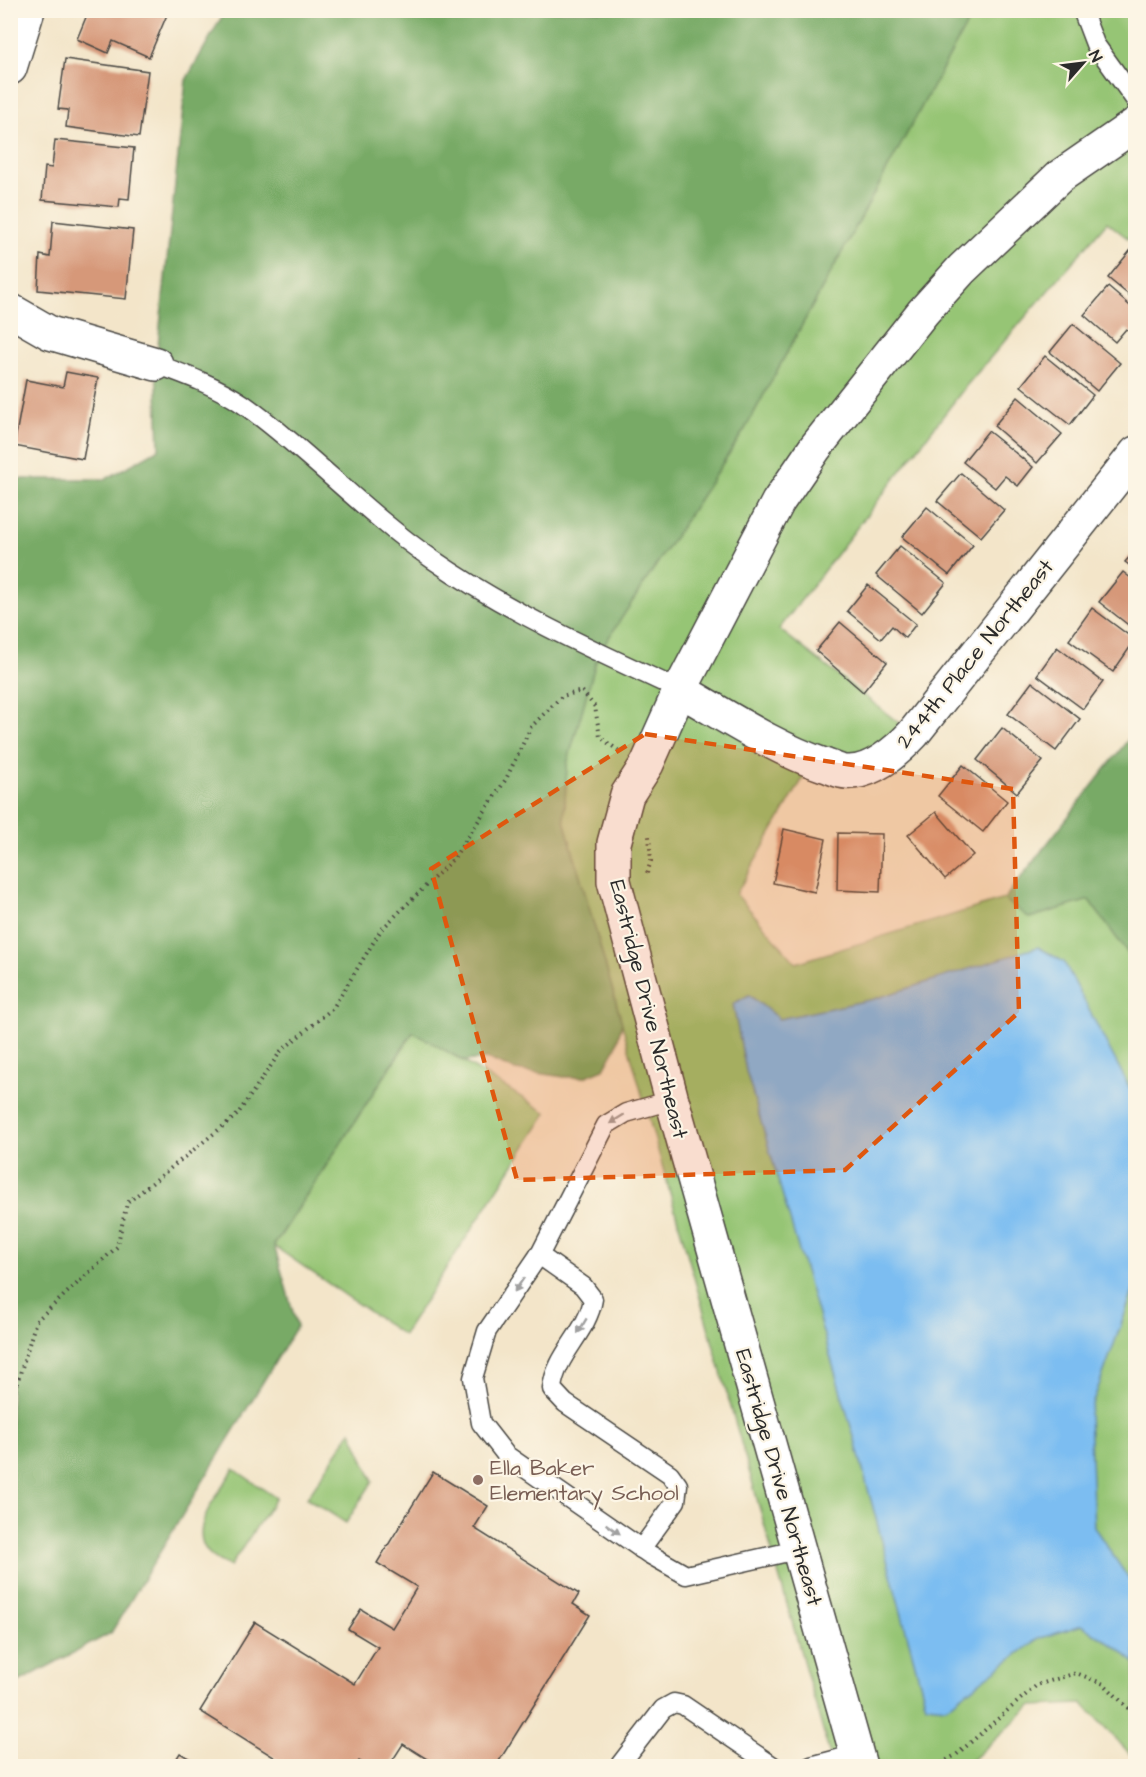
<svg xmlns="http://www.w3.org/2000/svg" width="1146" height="1777" font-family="'Architects Daughter',sans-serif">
<rect width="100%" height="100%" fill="#fcf5e5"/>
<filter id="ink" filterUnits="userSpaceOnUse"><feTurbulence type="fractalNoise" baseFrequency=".0167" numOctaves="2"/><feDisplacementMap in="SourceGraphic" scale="12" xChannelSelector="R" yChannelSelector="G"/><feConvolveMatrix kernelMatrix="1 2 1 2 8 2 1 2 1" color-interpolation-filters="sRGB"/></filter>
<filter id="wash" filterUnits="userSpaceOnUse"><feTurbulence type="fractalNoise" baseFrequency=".008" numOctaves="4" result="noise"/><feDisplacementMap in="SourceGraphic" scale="24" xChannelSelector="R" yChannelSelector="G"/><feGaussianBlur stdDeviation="1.35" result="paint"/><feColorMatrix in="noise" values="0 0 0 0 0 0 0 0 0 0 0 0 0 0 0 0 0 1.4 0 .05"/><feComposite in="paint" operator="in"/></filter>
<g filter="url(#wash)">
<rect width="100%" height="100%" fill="#f3e5c9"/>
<g fill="#96c574" stroke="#607850" stroke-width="1.5">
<path d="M 974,11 L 1135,11 L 1135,244 L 1107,222 L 966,386 L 779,629 L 913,734 L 895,753 L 813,761 L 736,894 L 796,963 L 1004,899 L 1030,918 L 1089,900 L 1135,963 L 1135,1759 L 1083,1704 L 1031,1706 L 965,1766 L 833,1766 L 564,820 L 567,764 L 598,654 L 745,429 Z"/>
<path d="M 414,1031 L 547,1113 L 403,1335 L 274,1246 Z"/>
<path d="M 351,1431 L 373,1481 L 346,1523 L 307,1498 Z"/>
<path d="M 234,1469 L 276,1498 L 230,1566 C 174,1545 213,1502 234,1469 Z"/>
</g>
<g fill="#78aa66" stroke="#526a48" stroke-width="1.5">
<path d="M 225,11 L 974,11 L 745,429 L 598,654 L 567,764 L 564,820 L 622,1023 L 616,1047 L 604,1069 L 584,1077 L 564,1077 L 515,1070 L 488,1059 L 464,1061 L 413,1032 L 274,1245 L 297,1326 L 111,1633 L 11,1686 L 11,479 L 106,479 L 159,449 L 156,364 L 186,80 Z"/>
<path d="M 1135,731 L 1135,963 L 1089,900 L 1029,918 L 1004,899 Z"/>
</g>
<path fill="#7bbdf1" stroke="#53748e" stroke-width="1.5" d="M 1038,947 L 1064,962 L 1135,1098 L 1135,1286 L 1089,1413 L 1094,1527 L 1135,1588 L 1135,1664 L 1123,1652 L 1082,1625 L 1038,1639 L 946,1707 L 926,1705 L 854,1437 L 746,1071 L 733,1004 L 749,995 L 779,1019 L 874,999 Z"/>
<g id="blocks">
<g fill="#d69879">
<path d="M 89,10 L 169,10 L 149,57 L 113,41 L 108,53 L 77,39 Z"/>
<path d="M 65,59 L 148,71 L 139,137 L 66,127 L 68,110 L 58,109 Z"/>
<path d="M 55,140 L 134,148 L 129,199 L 120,198 L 119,207 L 42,200 L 45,167 L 52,168 Z"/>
<path d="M 53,221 L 133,230 L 126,299 L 38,290 L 40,255 L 50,257 Z"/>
<path d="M 1134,246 L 1136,248 L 1136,301 L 1108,278 Z"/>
<path d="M 1108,287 L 1136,311 L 1136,336 L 1126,329 L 1115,342 L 1084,315 Z"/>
<path d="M 1073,324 L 1120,363 L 1097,391 L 1050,352 Z"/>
<path d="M 1045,356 L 1093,395 L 1070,425 L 1021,386 Z"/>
<path d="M 66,372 L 98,378 L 83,459 L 14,446 L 26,380 L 63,387 Z"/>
<path d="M 1018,397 L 1062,434 L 1037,463 L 994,426 Z"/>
<path d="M 988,431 L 1033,467 L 1018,486 L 1005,476 L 995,488 L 963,462 Z"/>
<path d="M 961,473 L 1004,510 L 981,537 L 937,501 Z"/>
<path d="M 927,507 L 973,545 L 949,575 L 902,537 Z"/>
<path d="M 900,546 L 946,583 L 922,613 L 876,575 Z"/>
<path d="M 1136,550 L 1136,570 L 1125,562 Z"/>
<path d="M 1123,572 L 1136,582 L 1136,631 L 1099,602 Z"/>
<path d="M 868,585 L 916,624 L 905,638 L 892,626 L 881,639 L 847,611 Z"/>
<path d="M 1092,608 L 1135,640 L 1113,672 L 1069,640 Z"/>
<path d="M 840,622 L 887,662 L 863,692 L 816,651 Z"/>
<path d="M 1057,647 L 1103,682 L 1083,709 L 1037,675 Z"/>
<path d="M 1032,682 L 1080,719 L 1056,751 L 1008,714 Z"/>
<path d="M 1002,728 L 1043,761 L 1017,793 L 977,760 Z"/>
<path d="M 963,765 L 1007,801 L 983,832 L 938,796 Z"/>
<path d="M 936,812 L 973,855 L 945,879 L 908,835 Z"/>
<path d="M 784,829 L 826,839 L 815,892 L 773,883 Z"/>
<path d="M 838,833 L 882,834 L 880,892 L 837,890 Z"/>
<path d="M 433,1472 L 488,1506 L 474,1528 L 579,1594 L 573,1604 L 590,1615 L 496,1766 L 438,1766 L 403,1744 L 389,1766 L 367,1766 L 359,1761 L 356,1766 L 288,1766 L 200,1711 L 255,1622 L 355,1684 L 378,1647 L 348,1629 L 361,1609 L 392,1628 L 417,1587 L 377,1563 Z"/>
<path d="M 180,1753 L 202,1766 L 172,1766 Z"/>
</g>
</g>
</g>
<g filter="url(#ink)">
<use href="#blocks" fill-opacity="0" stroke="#494743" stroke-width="1.5"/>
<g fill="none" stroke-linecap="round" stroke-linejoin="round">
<defs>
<g id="service">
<path d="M 1082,10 L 1095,44 L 1136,101"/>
<path d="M 156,364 C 186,375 217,386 243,404 C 309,451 365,513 432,559 C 510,613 595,651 680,690"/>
<path d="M 672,1100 L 626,1113 L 606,1125 L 541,1252 L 487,1331 L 473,1378 L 481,1423 L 506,1455 L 649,1554 L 686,1575 L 801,1549"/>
<path d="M 539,1255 L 583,1286 L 593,1299 C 588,1332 555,1355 552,1389 L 565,1403 L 670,1474 L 678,1485 L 676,1501 L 641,1549"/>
<path d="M 619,1766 L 663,1709 L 674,1703 L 683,1705 L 773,1766"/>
<path d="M 811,1766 L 857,1754"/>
</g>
<g id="minor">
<path d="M 10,68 L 28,10"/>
<path d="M 10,310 L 50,333 L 156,364"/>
<path d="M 680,690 C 726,716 774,748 824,765 C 831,767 840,772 846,772 C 871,774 898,750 913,734 L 1136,453"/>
<path d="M 860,1766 L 672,1100 L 614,881 L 614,843 L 627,795 L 647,764 L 680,690 L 778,502 L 815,448 L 923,312 L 962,269 L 1059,177 L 1136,124"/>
</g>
</defs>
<use href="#service" stroke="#494743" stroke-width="21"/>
<use href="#minor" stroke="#494743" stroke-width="36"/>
<g stroke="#494743" stroke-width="4" stroke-dasharray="1.5 4.5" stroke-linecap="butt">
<path d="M 647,873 L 651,861 L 649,836"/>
<path d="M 10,1407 L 36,1321 L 117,1247 L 127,1203 L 237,1115 L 281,1051 L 333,1008 L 381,930 L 454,858 L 506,779 L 531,727 L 562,696 L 582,691 L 595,707 L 600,737 L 619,751"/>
<path d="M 936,1766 L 956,1755 L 1037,1685 L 1076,1673 L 1104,1684 L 1136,1716"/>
</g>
<use href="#service" stroke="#fff" stroke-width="18"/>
<use href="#minor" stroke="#fff" stroke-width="33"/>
</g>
<defs><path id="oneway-solid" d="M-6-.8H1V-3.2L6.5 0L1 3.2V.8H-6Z" transform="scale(1.5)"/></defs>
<g fill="#a0a0a0">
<use href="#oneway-solid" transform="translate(617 1119) rotate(148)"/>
<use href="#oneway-solid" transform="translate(519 1285) rotate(124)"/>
<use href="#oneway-solid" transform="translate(582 1326) rotate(121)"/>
<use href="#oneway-solid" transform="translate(613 1529) rotate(35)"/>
</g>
</g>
<path fill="#df570e" fill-opacity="0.2" stroke="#df570e" stroke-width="4.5" stroke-dasharray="12 8" stroke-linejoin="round" d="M 645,734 L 1013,789 L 1019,1012 L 845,1170 L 517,1180 L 431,869 Z"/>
<circle fill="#8d6e63" stroke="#fcf5e5" stroke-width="2" cx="478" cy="1480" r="6"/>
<g text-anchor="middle" stroke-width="4.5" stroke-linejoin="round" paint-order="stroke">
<g font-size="22" fill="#2b2b2b" stroke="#fcf5e5">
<text transform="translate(974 653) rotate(-51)" y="8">244th Place Northeast</text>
<text transform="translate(650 1009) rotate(76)" y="8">Eastridge Drive Northeast</text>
<text transform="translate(780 1477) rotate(74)" y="8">Eastridge Drive Northeast</text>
</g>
<g font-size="22" fill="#785e54" stroke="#fcf5e5" text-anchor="start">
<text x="490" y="1475">Ella Baker<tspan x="490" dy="25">Elementary School</tspan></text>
</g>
</g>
<rect width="1146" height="1777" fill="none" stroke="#fcf5e5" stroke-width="36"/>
<g transform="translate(1083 63) rotate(62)" stroke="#fcf5e5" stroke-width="4.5" paint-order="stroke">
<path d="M0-4.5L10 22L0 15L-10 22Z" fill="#2b2b2b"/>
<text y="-9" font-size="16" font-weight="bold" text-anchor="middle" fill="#2b2b2b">N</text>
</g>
</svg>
